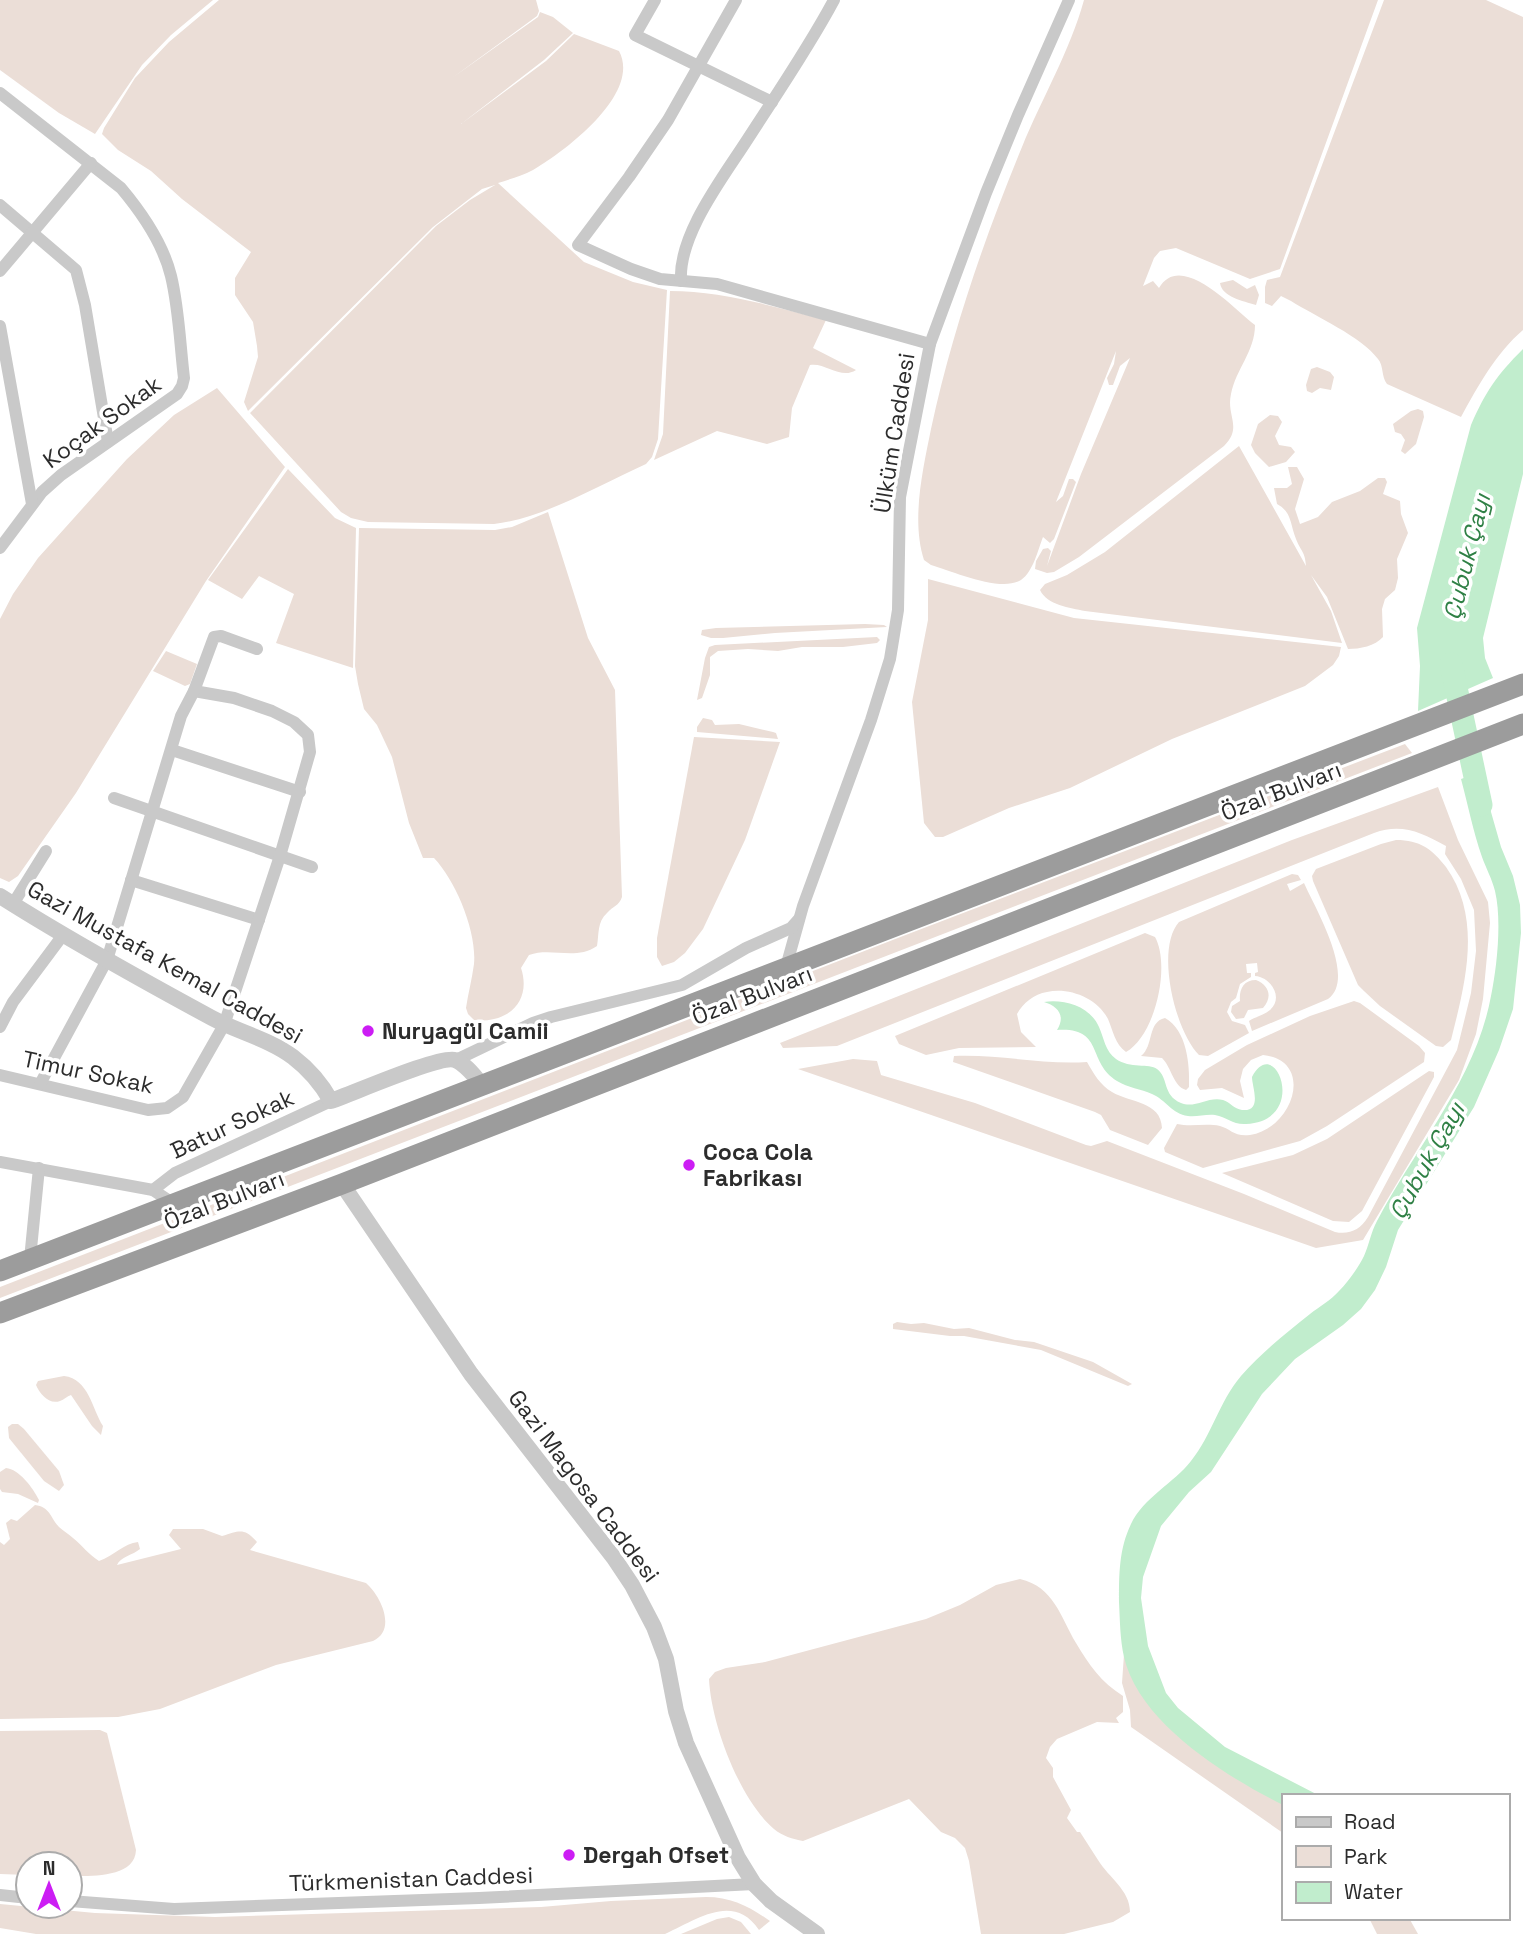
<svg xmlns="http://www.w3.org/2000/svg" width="1523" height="1934" font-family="'Space Grotesk',sans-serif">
<rect width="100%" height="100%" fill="#fff"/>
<g fill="#ebded7">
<path d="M 0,0 L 213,0 L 171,35 L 142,65 L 95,134 L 59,113 L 0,70 Z"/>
<path d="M 219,0 L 536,0 L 539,11 L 537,16 L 452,78 L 538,17 L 540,12 L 553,17 L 573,33 L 544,60 L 461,124 L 546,61 L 574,34 L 619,51 C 642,94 564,152 533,170 C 522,176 510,179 498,183 L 584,262 L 633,282 L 667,290 L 658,439 L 652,457 L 646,464 C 599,485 545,518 494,524 L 368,522 L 351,518 L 341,512 L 250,413 L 436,226 L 470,200 L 495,185 L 482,189 L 433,227 L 248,411 L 244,402 L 258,357 L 257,346 L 253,322 L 235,295 L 235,278 L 251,252 L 182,199 L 151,171 L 118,150 L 102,134 L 104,128 L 135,78 L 169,42 Z"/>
<path d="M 1084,0 L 1378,0 L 1280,269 L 1250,279 L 1176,248 L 1160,251 L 1154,258 L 1143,286 L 1153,281 L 1159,288 C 1181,250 1234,309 1255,325 C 1255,351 1236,369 1231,394 C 1226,416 1243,427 1224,446 L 1079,557 L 1054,572 L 1047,573 L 1035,569 L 1036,561 L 1043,549 L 1048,548 L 1051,551 L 1047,566 L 1081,474 L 1130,358 L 1120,366 L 1113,385 L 1109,385 L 1107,378 L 1114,364 L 1116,351 L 1056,502 L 1063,496 L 1069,479 L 1073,479 L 1076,482 L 1054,539 L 1050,543 L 1043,537 C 1038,550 1033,572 1021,580 C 1001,593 952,571 931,565 L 924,560 C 911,520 923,469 931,429 C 952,332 984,239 1022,147 C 1042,98 1070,51 1084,0 Z"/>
<path d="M 1384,0 L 1486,0 L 1523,17 L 1523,330 C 1496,353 1478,386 1461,417 L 1387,384 C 1381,376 1384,366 1378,359 C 1362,337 1315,316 1291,301 L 1281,296 L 1272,306 L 1265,303 L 1265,287 L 1267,280 L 1280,277 Z"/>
<path d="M 1233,280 L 1247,289 L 1255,285 L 1259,295 L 1256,305 C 1243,301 1222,297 1220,283 Z"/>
<path d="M 670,291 C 723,291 775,307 826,320 L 813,348 L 856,370 C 841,380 825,362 810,365 L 792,408 L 789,437 L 767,444 L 717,431 L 654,460 L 663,434 Z"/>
<path d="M 1317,367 L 1330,372 L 1334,377 L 1331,390 L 1320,388 L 1312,393 L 1307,391 L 1306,385 L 1311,369 Z"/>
<path d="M 217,388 L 285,467 L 206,581 L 76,793 L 18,876 L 9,882 L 0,878 L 0,619 L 13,594 L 38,558 L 127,459 L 174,415 Z"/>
<path d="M 1418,409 L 1423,411 L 1424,417 L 1416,444 L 1405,454 L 1401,451 L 1405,440 L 1401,434 L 1395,432 L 1393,424 L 1411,411 Z"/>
<path d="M 1270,415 L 1278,416 L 1282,422 L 1275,436 L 1279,445 L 1291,447 L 1295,452 L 1286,462 L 1269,467 L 1255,453 L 1251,445 L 1258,424 Z"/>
<path d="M 1239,446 L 1306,566 C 1305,551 1301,552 1296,539 C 1290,524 1292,512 1277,504 L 1274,488 L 1287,488 L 1292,484 L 1288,467 L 1297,467 L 1304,479 L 1295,509 L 1300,524 L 1318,517 L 1332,502 L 1360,491 L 1378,478 L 1385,478 L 1387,482 L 1383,494 L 1400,501 L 1401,514 L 1408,533 L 1397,559 L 1398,578 L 1395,590 L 1385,599 L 1382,609 L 1383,637 C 1375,646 1360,649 1348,649 L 1327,597 L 1311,575 L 1331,611 L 1342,643 L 1085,611 C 1070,608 1047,605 1040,590 L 1045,584 L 1067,575 L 1105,552 Z"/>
<path d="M 288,469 L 335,518 L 356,528 L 353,668 L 276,643 L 294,594 L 259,576 L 242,599 L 208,580 Z"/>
<path d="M 548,512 L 588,638 L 615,690 L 622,897 C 619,906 613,906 607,913 C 597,922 599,934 597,946 C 575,961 552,947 529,955 L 521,968 C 532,1001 508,1024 474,1020 L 468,1014 L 466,1008 C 468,994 472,979 474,964 C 477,932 456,881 434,858 L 423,858 L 409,823 L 392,757 L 377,725 L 364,709 L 358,684 L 355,666 L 359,528 L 495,530 L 512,527 Z"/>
<path d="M 928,579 L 1074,618 L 1341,647 L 1339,656 L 1333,665 L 1305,686 L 1172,739 L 1070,788 L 1009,808 L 943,837 L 935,837 L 924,823 L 912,702 L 928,620 Z"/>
<path d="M 865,624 L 884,625 L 887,627 L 775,633 L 723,638 L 711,638 L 701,635 L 702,630 L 716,628 Z"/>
<path d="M 877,637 L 880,640 L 877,643 L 843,647 L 802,647 L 778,651 L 748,649 L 718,651 L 710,657 L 710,675 L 702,698 L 697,700 L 705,658 L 709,647 L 715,645 Z"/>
<path d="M 166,651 L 197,664 L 190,684 L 185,686 L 153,671 Z"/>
<path d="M 703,718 L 712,720 L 715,725 L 739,724 L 773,732 L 776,733 L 778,739 L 697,732 L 697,727 Z"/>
<path d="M 694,737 L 780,742 L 745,840 L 703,929 L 685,953 L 674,962 L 662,966 L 657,957 L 657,938 Z"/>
<path d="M 1405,744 L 1412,753 L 0,1298 L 0,1287 L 903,936 Z"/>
<path d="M 1438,787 L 1458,840 L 1488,902 L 1490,923 L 1483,999 L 1476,1034 L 1459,1080 L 1363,1240 L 1316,1248 L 798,1069 L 853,1059 L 877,1061 L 881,1075 L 975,1103 L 1086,1145 L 1091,1146 L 1107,1141 L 1244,1194 L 1335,1232 C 1349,1235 1360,1230 1368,1217 L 1457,1050 L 1471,993 L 1476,951 L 1474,910 L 1461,879 L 1445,854 L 1446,846 C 1421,832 1401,823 1374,833 L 837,1046 L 783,1048 L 780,1043 L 1292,840 Z"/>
<path d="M 1396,840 C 1420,840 1432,849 1446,867 C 1483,919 1465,984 1451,1040 L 1443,1047 L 1436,1046 L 1380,1006 L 1364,991 L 1358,985 L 1313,881 L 1312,876 L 1316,869 L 1381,844 Z"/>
<path d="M 1292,874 L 1298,875 L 1301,880 L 1287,884 L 1290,891 L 1304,883 C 1315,908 1357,978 1328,999 L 1252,1031 L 1249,1021 C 1255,1017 1264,1015 1270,1010 C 1284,998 1271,977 1255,976 L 1255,973 L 1258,972 L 1257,963 L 1246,964 L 1247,973 L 1251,973 L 1251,977 L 1240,984 L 1236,998 L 1231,1002 L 1227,1012 L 1232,1021 L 1245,1025 L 1249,1033 L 1208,1056 L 1199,1055 C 1175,1031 1155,949 1179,922 Z"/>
<path d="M 1145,933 L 1155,937 C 1171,966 1155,1036 1126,1052 C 1115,1044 1113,1031 1108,1019 C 1097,998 1069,987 1047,992 C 1034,994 1023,1003 1017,1014 L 1021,1032 L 1036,1047 L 959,1048 L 926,1055 L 899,1044 L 895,1036 Z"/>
<path d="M 1256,980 C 1269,985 1273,997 1263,1008 L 1248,1010 L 1244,1018 L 1236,1019 L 1231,1012 L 1232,1006 L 1240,1001 C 1239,990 1243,980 1256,980 Z"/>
<path d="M 1354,1001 L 1360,1003 L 1419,1046 L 1425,1053 L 1424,1062 L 1327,1126 L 1300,1141 L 1203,1168 L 1165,1152 L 1164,1148 L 1177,1124 C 1191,1127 1206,1123 1220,1126 C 1231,1129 1234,1137 1250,1135 C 1294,1128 1315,1060 1263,1055 L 1251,1060 L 1243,1069 L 1240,1081 L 1244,1098 L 1222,1088 L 1200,1090 L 1197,1085 L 1198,1079 L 1205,1070 L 1247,1045 L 1310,1016 Z"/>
<path d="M 1165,1018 C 1187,1030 1190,1065 1189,1087 L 1186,1090 C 1173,1086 1172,1068 1162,1058 L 1141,1056 C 1154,1046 1147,1022 1165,1018 Z"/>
<path d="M 954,1056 C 999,1054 1043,1065 1087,1062 C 1094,1074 1100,1085 1112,1092 C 1130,1103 1161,1101 1162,1128 L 1148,1145 L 1110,1130 L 1101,1115 L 1095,1112 L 959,1064 L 953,1062 Z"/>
<path d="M 1429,1071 L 1434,1072 L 1434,1077 L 1362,1211 L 1349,1222 L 1333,1221 L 1222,1173 L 1293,1155 L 1327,1139 Z"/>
<path d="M 897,1322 L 911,1324 L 924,1323 L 954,1329 L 969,1328 L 1015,1340 L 1034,1342 L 1093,1362 L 1132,1384 L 1128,1386 L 1041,1350 L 964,1336 L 950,1336 L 893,1329 L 893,1324 Z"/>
<path d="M 64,1376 C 89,1379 92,1409 103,1426 L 101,1435 L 92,1426 L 71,1395 C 67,1396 64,1400 60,1401 C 49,1405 40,1394 36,1385 L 38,1381 Z"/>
<path d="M 12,1424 L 18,1424 L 24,1429 L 59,1471 L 64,1485 L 59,1491 L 44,1481 L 13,1443 L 9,1438 L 8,1427 Z"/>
<path d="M 6,1468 C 19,1469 33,1488 39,1500 L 38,1503 L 18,1494 L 2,1492 L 0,1489 L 0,1472 Z"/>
<path d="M 35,1505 C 50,1507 50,1517 59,1527 C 63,1531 69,1534 73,1538 C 83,1546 88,1554 99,1561 C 114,1556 124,1543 138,1542 L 140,1549 C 133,1555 120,1557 117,1565 L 181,1549 L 169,1535 L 173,1529 L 203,1529 L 222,1536 C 239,1531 244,1527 257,1542 L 250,1550 L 366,1583 C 381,1596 397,1630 373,1641 L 276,1665 L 160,1709 L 118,1717 L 0,1719 L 0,1542 L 4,1545 L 10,1539 L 6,1523 L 11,1519 L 17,1521 Z"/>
<path d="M 1020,1579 C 1054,1587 1060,1616 1076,1643 C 1089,1665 1101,1682 1123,1696 L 1123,1712 L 1116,1718 L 1119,1723 L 1097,1722 L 1057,1739 L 1050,1747 L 1046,1758 L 1053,1768 L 1053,1777 L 1071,1810 L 1067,1818 L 1077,1832 L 1080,1832 C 1086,1841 1092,1851 1098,1860 C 1109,1878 1130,1890 1130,1912 L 1113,1922 L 1064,1934 L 981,1934 L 969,1861 L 965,1848 L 955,1838 L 941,1832 L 909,1799 L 803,1841 C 793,1839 782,1836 774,1829 C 739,1799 711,1723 709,1679 L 715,1672 L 726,1668 L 765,1662 L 926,1619 L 960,1605 L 996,1585 Z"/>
<path d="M 1125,1640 L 1135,1674 L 1283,1798 L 1283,1833 L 1131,1727 L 1130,1710 L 1122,1683 Z"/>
<path d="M 100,1730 L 107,1733 L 136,1850 C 135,1878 91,1876 70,1876 L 70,1864 L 28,1864 L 28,1875 L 0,1874 L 0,1731 Z"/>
<path d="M 706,1897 C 732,1897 750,1907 770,1921 L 759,1930 C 733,1892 697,1920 665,1934 L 36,1934 L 0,1928 L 0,1904 L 95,1913 L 215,1917 L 541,1907 L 611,1901 Z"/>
<path d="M 729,1917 L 741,1922 L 751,1934 L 681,1934 L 717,1919 Z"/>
<path d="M 1369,1918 L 1409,1918 L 1418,1934 L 1377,1934 Z"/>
</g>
<g fill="#c1edcd">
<path d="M 1523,349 L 1523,474 L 1483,638 L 1485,658 L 1493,678 L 1418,711 L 1420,666 L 1417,628 L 1471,425 C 1486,391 1496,376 1523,349 Z"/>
<path d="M 1484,771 L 1491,812 L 1501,847 L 1513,876 L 1520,905 L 1521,933 L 1513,1009 L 1499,1050 L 1474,1107 L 1398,1230 L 1386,1267 L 1375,1290 L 1361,1309 L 1343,1325 L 1295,1359 L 1262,1394 L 1211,1472 L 1189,1492 L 1161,1526 L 1143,1577 L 1141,1598 L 1148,1646 L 1166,1693 L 1178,1708 L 1225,1747 L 1320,1796 L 1283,1796 L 1283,1805 C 1227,1777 1139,1723 1124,1657 C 1120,1639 1120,1621 1119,1602 C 1119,1574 1119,1549 1131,1524 C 1143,1498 1174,1483 1191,1461 C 1212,1435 1219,1402 1241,1376 C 1261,1353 1286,1333 1310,1314 C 1319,1307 1331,1300 1339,1291 C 1348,1282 1358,1268 1364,1256 C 1369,1245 1371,1232 1377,1221 C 1415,1148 1476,1079 1491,996 C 1497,967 1502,920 1495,891 C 1492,879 1486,868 1482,857 C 1473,831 1468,805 1461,779 Z"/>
<path d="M 1044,1002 C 1064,999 1090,1006 1099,1027 C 1104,1038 1105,1051 1116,1059 C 1130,1069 1149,1063 1157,1069 C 1169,1078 1162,1095 1181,1103 C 1195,1109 1208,1096 1223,1100 C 1230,1102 1234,1109 1242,1110 C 1263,1112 1252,1087 1252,1077 C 1275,1032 1310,1121 1246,1124 C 1233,1125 1227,1117 1215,1115 C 1206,1114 1197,1117 1188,1116 C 1172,1114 1166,1100 1152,1094 C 1141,1089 1128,1088 1117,1081 C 1086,1062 1105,1027 1057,1030 C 1066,1016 1058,1006 1044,1002 Z"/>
</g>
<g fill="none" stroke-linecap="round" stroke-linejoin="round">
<path stroke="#c1edcd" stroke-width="23" d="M 1451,664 L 1481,805"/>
<g stroke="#c9c9c9" stroke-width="12">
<path d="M 655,0 L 635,35 L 772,102"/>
<path d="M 736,0 L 668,120 L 629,177 L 578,245 L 631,269 L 660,279 L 717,284 L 930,344"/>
<path d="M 0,93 L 121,188 C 142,213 163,243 171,276 C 179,309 180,345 184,378 L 182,386 L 177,394 L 61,475 L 42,492 L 0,548"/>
<path d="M 0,205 L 76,270 L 85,305 L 108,442"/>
<path d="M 0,271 L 91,163"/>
<path d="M 681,281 C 678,234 725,175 749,137 C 778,92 809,47 834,0"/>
<path d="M 0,326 L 32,504"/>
<path d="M 172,750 L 300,792"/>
<path d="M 114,798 L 312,867"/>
<path d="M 131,880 L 259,920"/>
<path d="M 13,904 L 46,851"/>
<path d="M 786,967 L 803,906 L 871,720 L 890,659 L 898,610 L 900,497 L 930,344 L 986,193 L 1018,115 L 1069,0"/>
<path d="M 0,1027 L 13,1002 L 63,935"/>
<path d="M 456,1060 L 533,1023 L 551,1017 L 682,985 L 746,948 L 791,928 L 799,919"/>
<path d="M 0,1075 L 148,1110 L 167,1108 L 183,1097 L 224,1025 L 280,856 L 310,752 L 308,735 L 294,722 L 272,711 L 234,698 L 194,691"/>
<path d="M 40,1084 L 107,960 L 181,716 L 194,691 L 214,637 L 221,636 L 257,649"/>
<path d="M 0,1162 L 153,1190 L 174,1204"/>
<path d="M 153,1190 L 175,1173 L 331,1101"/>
<path d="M 30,1259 L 39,1168"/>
<path d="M 0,1895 L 28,1898"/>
<path d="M 70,1901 L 174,1909 L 479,1898 L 754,1884"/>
</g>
<g stroke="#c9c9c9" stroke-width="16">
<path d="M 0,896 C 69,940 140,979 212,1018 C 238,1032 269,1039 293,1057 C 310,1070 321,1083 331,1101 C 352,1094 440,1055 455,1060 C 466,1064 475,1077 483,1086"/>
<path d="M 342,1184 L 471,1374 L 614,1558 L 632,1585 L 654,1627 L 666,1659 L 676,1711 L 686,1743 L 738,1858 L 754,1884 L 771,1901 L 817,1934"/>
</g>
<g stroke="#9c9c9c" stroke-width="21">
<path d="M 0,1271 L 1523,684"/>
<path d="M 0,1313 L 342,1184 L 1523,724"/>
</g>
</g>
<g fill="#cc1df4" stroke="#fff" stroke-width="2.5">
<circle cx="368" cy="1031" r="7"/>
<circle cx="689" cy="1165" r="7"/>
<circle cx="569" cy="1855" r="7"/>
</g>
<g text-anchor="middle" stroke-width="7" stroke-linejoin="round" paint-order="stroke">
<g font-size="23" fill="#2c2c2c" stroke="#fff">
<text transform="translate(102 422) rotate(-36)" y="8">Koçak Sokak</text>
<text transform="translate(894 433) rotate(-81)" y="8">Ülküm Caddesi</text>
<text transform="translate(1281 791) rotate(-21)" y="8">Özal Bulvarı</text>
<text transform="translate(165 962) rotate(29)" y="8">Gazi Mustafa Kemal Caddesi</text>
<text transform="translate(752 995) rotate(-21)" y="8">Özal Bulvarı</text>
<text transform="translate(88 1072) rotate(12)" y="8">Timur Sokak</text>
<text transform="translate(232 1124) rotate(-25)" y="8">Batur Sokak</text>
<text transform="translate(224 1200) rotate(-21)" y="8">Özal Bulvarı</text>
<text transform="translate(584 1486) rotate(53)" y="8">Gazi Magosa Caddesi</text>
<text transform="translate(411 1879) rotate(-2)" y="8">Türkmenistan Caddesi</text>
</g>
<g font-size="23" font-weight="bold" fill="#2c2c2c" stroke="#fff" text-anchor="start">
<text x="382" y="1039">Nuryagül Camii</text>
<text x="703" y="1160">Coca Cola<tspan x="703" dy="26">Fabrikası</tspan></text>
<text x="583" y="1863">Dergah Ofset</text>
</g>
<g font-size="24" font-style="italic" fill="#2f8045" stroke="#fff">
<text transform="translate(1467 557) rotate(-76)" y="8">Çubuk Çayı</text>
<text transform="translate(1427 1161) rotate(-61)" y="8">Çubuk Çayı</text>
</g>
</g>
<rect x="1282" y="1794" width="228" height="126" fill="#ffffff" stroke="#ababab" stroke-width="2"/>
<rect x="1296" y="1817" width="35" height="10" fill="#c9c9c9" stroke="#ababab" stroke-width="2"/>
<text x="1344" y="1829" font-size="21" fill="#2c2c2c">Road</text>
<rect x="1296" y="1846" width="35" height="21" fill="#ebded7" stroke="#ababab" stroke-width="2"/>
<text x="1344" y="1864" font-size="21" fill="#2c2c2c">Park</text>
<rect x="1296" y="1882" width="35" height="21" fill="#c1edcd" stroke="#ababab" stroke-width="2"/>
<text x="1344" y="1899" font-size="21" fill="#2c2c2c">Water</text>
<g transform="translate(49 1885)"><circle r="33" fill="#ffffff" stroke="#ababab" stroke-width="2"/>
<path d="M0-5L12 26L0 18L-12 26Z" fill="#cc1df4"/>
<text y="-10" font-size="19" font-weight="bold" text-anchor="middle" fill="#2c2c2c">N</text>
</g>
</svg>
